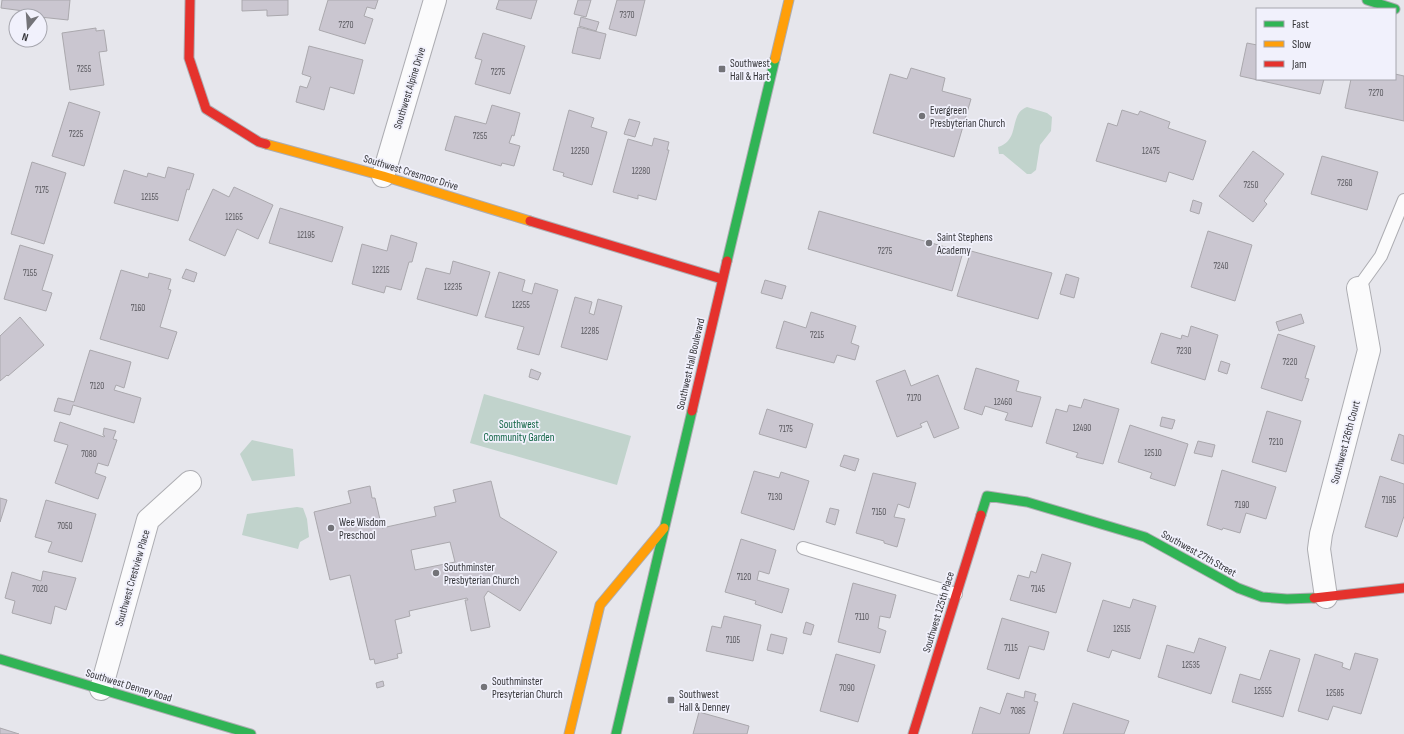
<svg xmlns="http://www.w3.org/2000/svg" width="1404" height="734" font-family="'Sofia Sans Condensed',sans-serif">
<rect width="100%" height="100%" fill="#e6e6ec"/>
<g fill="#c1d3cc">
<path d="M 1027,107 L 1047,113 L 1052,117 L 1051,131 L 1040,145 L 1036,170 L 1031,174 L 1027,174 L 1003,154 L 999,154 L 998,147 C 1021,140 1008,114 1027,107 Z"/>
<path d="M 484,394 L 631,436 L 617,485 L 470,443 Z"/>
<path d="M 252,440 L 293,449 L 295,476 L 252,481 L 240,454 Z"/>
<path d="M 297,507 L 303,508 L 307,519 L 309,537 L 300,542 L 298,549 L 242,535 L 247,514 Z"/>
</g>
<g fill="#cac6d0" stroke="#aaa8ad" fill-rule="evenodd">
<path d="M 2,0 L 70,0 L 68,20 L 40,17 L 39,13 L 1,8 Z"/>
<path d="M 242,0 L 288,0 L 288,15 L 267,16 L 267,10 L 242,11 Z"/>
<path d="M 328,0 L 378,0 L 375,9 L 367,7 L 364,16 L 373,19 L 365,44 L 319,30 Z"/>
<path d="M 499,0 L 537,0 L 531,19 L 496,9 Z"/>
<path d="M 578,0 L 591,0 L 586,17 L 574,14 Z"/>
<path d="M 617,0 L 645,0 L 636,36 L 609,29 Z"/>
<path d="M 581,17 L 599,22 L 596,31 L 579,26 Z"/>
<path d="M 578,27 L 606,34 L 600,59 L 572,53 Z"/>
<path d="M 96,28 L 96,31 L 104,30 L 107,51 L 99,52 L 104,85 L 70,90 L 62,33 Z"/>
<path d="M 483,33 L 525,46 L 510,94 L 475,84 L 482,60 L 475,58 Z"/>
<path d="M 1247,43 L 1257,45 L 1257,79 L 1324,79 L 1320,94 L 1240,76 Z"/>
<path d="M 309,46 L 363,60 L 354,94 L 330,87 L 324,110 L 296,102 L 300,86 L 307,88 L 311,77 L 302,74 Z"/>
<path d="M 911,68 L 945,78 L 942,91 L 971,99 L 954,157 L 873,133 L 890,74 L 907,79 Z"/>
<path d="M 1395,74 L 1404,76 L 1404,121 L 1345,108 L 1351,79 L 1395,79 Z"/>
<path d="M 69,102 L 100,112 L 84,166 L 52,156 Z"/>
<path d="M 492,105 L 520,113 L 514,136 L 512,135 L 509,143 L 520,146 L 514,166 L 502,163 L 501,166 L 445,150 L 455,116 L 486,124 Z"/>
<path d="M 569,110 L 594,118 L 591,127 L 607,132 L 592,185 L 563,176 L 564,173 L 553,170 Z"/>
<path d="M 1122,110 L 1138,115 L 1140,111 L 1170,122 L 1168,128 L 1206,141 L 1193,180 L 1169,172 L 1166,182 L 1096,161 L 1108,123 L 1117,126 Z"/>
<path d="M 629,119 L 640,122 L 635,137 L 624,134 Z"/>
<path d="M 654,138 L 669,142 L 667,150 L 669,150 L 656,200 L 638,195 L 638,199 L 613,192 L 628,139 L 652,146 Z"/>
<path d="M 1253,151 L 1284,174 L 1264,201 L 1267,204 L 1253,222 L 1219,196 Z"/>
<path d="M 1322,156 L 1378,172 L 1367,210 L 1311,194 Z"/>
<path d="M 32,162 L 66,173 L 44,244 L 11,234 Z"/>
<path d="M 168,167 L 194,174 L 189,190 L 187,189 L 178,221 L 114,203 L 124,170 L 147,177 L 148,173 L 165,178 Z"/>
<path d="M 234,187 L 273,205 L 258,239 L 237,229 L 225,256 L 189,240 L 213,189 L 229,197 Z"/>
<path d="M 1193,200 L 1202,203 L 1199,214 L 1190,211 Z"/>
<path d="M 280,208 L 343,227 L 332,262 L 269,243 Z"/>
<path d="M 819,211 L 963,252 L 952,291 L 808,249 Z"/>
<path d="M 1208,231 L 1252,245 L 1235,301 L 1191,287 Z"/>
<path d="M 391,235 L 417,243 L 412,262 L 409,262 L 401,290 L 386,286 L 384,293 L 352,284 L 362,244 L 387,251 Z"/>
<path d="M 20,245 L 53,255 L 42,290 L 52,293 L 46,311 L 4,299 Z"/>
<path d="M 971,251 L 1052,273 L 1038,319 L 957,296 Z"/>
<path d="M 453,261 L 490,272 L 477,316 L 417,299 L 426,268 L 450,274 Z"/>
<path d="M 186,269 L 197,273 L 194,282 L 182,278 Z"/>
<path d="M 121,270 L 148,278 L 149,273 L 171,279 L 168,289 L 171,290 L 160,327 L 177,332 L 168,359 L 100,339 Z"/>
<path d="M 499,272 L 525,280 L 522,291 L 532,294 L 535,283 L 558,290 L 539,355 L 517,349 L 524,327 L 485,317 Z"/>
<path d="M 1066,274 L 1079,278 L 1074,298 L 1060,294 Z"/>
<path d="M 765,280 L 786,286 L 782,299 L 761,293 Z"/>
<path d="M 575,297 L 592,302 L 589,313 L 594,315 L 598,299 L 622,306 L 607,360 L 561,347 Z"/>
<path d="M 811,312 L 856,326 L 851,343 L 859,346 L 855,360 L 837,355 L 834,363 L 776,348 L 784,321 L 806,328 Z"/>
<path d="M 1301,314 L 1304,323 L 1279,331 L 1276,322 Z"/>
<path d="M 20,317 L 44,345 L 8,376 L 7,375 L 0,381 L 0,336 Z"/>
<path d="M 1191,326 L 1218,335 L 1205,380 L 1151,363 L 1161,333 L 1181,339 L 1182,335 L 1188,337 Z"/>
<path d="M 1278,334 L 1315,346 L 1305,378 L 1309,379 L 1302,401 L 1261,388 Z"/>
<path d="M 90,350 L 131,362 L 124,388 L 116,385 L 114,390 L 141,398 L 134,423 L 73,405 L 70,415 L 54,411 L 58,398 L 74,402 Z"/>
<path d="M 1221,361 L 1230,364 L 1227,374 L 1218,371 Z"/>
<path d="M 976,368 L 1019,381 L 1016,391 L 1041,397 L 1032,427 L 1005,420 L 1008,413 L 985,406 L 982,415 L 964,409 Z"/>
<path d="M 531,369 L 541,373 L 538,380 L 529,377 Z"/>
<path d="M 905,370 L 911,386 L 938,375 L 959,428 L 934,438 L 927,421 L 920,424 L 922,427 L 897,437 L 876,381 Z"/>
<path d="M 1084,399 L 1119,409 L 1103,464 L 1076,457 L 1078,453 L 1046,443 L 1056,409 L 1067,412 L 1069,405 L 1081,408 Z"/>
<path d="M 767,409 L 813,424 L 806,448 L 759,434 Z"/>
<path d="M 1267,411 L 1301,421 L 1286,472 L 1252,462 Z"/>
<path d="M 1162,417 L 1175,420 L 1172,429 L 1160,426 Z"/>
<path d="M 60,422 L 104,437 L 105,436 L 103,435 L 104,428 L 116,431 L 113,439 L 117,440 L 108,466 L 98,463 L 95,473 L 106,477 L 98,499 L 55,483 L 68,445 L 54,441 Z"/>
<path d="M 1130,425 L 1188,444 L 1175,486 L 1150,478 L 1152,473 L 1118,462 Z"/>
<path d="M 1399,434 L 1404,436 L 1404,464 L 1391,460 Z"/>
<path d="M 1198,441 L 1215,445 L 1212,457 L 1194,453 Z"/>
<path d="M 844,455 L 859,459 L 855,471 L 840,466 Z"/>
<path d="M 1222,470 L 1276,487 L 1266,519 L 1246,513 L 1240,533 L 1223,528 L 1222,530 L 1207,525 Z"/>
<path d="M 754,471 L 779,478 L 781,472 L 809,481 L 794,530 L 741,513 Z"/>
<path d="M 873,473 L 916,483 L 909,508 L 898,504 L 894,517 L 905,519 L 897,547 L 884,543 L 884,541 L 856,533 Z"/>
<path d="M 1380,476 L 1404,484 L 1404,516 L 1397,537 L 1365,527 Z"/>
<path d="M 491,481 L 500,517 L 557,552 L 520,611 L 488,591 L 484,597 L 490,627 L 471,631 L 465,600 L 468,600 L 467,598 L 409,611 L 410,616 L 395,620 L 402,653 L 397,654 L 398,658 L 375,664 L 374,659 L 370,660 L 350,575 L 330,580 L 314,512 L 351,503 L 348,491 L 370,486 L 372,498 L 375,498 L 382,528 L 436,516 L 434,507 L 456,502 L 453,490 ZM 450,542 L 455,562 L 415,570 L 411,550 Z"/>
<path d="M 0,498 L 7,500 L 0,522 Z"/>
<path d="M 46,500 L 96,514 L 82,562 L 48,552 L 52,542 L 35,537 Z"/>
<path d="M 830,508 L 839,510 L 835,525 L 826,522 Z"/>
<path d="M 741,539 L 776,550 L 769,574 L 759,571 L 757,580 L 789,589 L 782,613 L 755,604 L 756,601 L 725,592 Z"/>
<path d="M 1042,554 L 1071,563 L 1056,613 L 1010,600 L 1018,575 L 1029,578 L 1031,571 L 1036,573 Z"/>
<path d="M 43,571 L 76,578 L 66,610 L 55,606 L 51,624 L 12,613 L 15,601 L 5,598 L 12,572 L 41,581 Z"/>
<path d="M 853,583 L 896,595 L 890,618 L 880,616 L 878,628 L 886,631 L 880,653 L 838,642 Z"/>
<path d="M 1133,599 L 1156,606 L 1140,659 L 1112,650 L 1109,658 L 1087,651 L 1103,600 L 1130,608 Z"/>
<path d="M 724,616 L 761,625 L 753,661 L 706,651 L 712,626 L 721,628 Z"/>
<path d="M 1002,618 L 1049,632 L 1044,650 L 1029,646 L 1019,679 L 987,669 Z"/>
<path d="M 806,622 L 814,625 L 811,635 L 803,633 Z"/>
<path d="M 771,634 L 787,638 L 783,654 L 767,650 Z"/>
<path d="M 1199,638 L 1226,647 L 1211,694 L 1158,677 L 1167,645 L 1194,653 Z"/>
<path d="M 1270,650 L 1300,659 L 1283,717 L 1232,702 L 1240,674 L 1260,680 Z"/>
<path d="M 1355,653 L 1378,659 L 1361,714 L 1333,706 L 1328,720 L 1298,711 L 1315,654 L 1343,663 L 1342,667 L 1350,670 Z"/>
<path d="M 836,654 L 875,665 L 858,722 L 820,711 Z"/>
<path d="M 383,681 L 384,686 L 377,688 L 376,683 Z"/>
<path d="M 1025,691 L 1036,694 L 1034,701 L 1038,702 L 1029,734 L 972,734 L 980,707 L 1000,714 L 1007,693 L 1024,698 Z"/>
<path d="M 1073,703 L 1129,721 L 1124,734 L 1063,734 Z"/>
<path d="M 699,712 L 749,726 L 747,734 L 693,734 Z"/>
<path d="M 0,728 L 19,734 L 0,734 Z"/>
</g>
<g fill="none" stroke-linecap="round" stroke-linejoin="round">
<defs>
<g id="lane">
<path d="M 1358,288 L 1381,256 L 1404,200"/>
<path d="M 803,548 L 956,594"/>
</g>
<g id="street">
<path d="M 383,176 L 435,0"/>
<path d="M 1326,597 L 1319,549 L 1321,534 L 1369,350 L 1358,288"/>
<path d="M 101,689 L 148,520 L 190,482"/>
</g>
<g id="fast">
<path d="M 1367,0 L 1395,9"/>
<path d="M 727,261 L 775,59"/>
<path d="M 981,515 L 987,496 L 1027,502 L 1145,537 L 1238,588 L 1262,597 L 1287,599 L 1314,598"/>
<path d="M 0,659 L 251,734"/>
<path d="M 616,734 L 692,411"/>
</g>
<g id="slow">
<path d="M 775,59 L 789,0"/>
<path d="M 266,144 L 383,176 L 530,221"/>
<path d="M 569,734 L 600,605 L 664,528"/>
</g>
<g id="jam">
<path d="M 190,0 L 189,58 L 206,109 L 259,142 L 266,144"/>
<path d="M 530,221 L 722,279"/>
<path d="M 692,411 L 727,261"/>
<path d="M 1314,598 L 1404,588"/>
<path d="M 913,734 L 981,515"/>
</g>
</defs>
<use href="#lane" stroke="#adadb2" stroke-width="14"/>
<use href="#street" stroke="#adadb2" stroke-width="24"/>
<use href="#fast" stroke="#adadb2" stroke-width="11"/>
<use href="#slow" stroke="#adadb2" stroke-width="11"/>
<use href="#jam" stroke="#adadb2" stroke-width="11"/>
<use href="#lane" stroke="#fbfbfc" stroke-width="12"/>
<use href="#street" stroke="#fbfbfc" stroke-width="22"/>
<use href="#fast" stroke="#30b455" stroke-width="9"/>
<use href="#slow" stroke="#ff9f0a" stroke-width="9"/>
<use href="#jam" stroke="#e5322d" stroke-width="9"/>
</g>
<g fill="#737378" stroke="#f1f1fc" stroke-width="1.5">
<rect x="718" y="65" width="8" height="8" rx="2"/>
<circle cx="922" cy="116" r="4"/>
<circle cx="929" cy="243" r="4"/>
<circle cx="331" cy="528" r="4"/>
<circle cx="436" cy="573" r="4"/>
<circle cx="484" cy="687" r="4"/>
<rect x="667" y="696" width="8" height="8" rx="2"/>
</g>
<g text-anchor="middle" stroke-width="3.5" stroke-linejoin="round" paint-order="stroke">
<g font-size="9" fill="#5a595f">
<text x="627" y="18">7370</text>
<text x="346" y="28">7270</text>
<text x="84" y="72">7255</text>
<text x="498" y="75">7275</text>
<text x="1376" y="96">7270</text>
<text x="76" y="137">7225</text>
<text x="480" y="139">7255</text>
<text x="580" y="154">12250</text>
<text x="1151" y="154">12475</text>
<text x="641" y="174">12280</text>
<text x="1345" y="186">7260</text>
<text x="1251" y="188">7250</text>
<text x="42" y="193">7175</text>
<text x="150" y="200">12155</text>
<text x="234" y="220">12165</text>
<text x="306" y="238">12195</text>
<text x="885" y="254">7275</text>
<text x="1221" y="269">7240</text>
<text x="381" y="273">12215</text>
<text x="30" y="276">7155</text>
<text x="453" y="290">12235</text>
<text x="521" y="308">12255</text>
<text x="138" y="311">7160</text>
<text x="590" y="334">12285</text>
<text x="817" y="338">7215</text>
<text x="1184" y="354">7230</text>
<text x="1290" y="365">7220</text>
<text x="97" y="389">7120</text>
<text x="914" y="401">7170</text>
<text x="1003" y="405">12460</text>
<text x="1082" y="431">12490</text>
<text x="786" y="432">7175</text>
<text x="1276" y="445">7210</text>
<text x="1153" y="456">12510</text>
<text x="89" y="457">7080</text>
<text x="775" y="500">7130</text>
<text x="1389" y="503">7195</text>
<text x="1242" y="508">7190</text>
<text x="879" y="515">7150</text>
<text x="65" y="529">7050</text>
<text x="744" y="580">7120</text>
<text x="40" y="592">7020</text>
<text x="1038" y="592">7145</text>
<text x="862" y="620">7110</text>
<text x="1122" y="632">12515</text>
<text x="733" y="643">7105</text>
<text x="1011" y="651">7115</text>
<text x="1191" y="668">12535</text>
<text x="847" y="691">7090</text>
<text x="1263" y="694">12555</text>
<text x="1335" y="696">12585</text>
<text x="1018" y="714">7085</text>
</g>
<g font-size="11" fill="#353539" stroke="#f1f1fc" text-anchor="start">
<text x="730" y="67">Southwest<tspan x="730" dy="13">Hall &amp; Hart</tspan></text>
<text x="930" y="114">Evergreen<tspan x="930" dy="13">Presbyterian Church</tspan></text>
<text x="937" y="241">Saint Stephens<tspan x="937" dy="13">Academy</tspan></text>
<text x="339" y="526">Wee Wisdom<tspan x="339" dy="13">Preschool</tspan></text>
<text x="444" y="571">Southminster<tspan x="444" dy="13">Presbyterian Church</tspan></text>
<text x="492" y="685">Southminster<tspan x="492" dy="13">Presyterian Church</tspan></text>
<text x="679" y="698">Southwest<tspan x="679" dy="13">Hall &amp; Denney</tspan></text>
</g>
<g font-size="11" fill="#353539" stroke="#f1f1fc">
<text transform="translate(409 88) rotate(-73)" y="4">Southwest Alpine Drive</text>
<text transform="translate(411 172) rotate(17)" y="4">Southwest Cresmoor Drive</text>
<text transform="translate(690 364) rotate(-77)" y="4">Southwest Hall Boulevard</text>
<text transform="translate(1345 442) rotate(-75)" y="4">Southwest 126th Court</text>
<text transform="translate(1199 553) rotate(29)" y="4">Southwest 27th Street</text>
<text transform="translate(132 578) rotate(-74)" y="4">Southwest Crestview Place</text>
<text transform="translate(938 612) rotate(-73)" y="4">Southwest 125th Place</text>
<text transform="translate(129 685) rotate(17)" y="4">Southwest Denney Road</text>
</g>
<g font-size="11" fill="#116545" stroke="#f1f1fc">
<text x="519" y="428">Southwest<tspan x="519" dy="13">Community Garden</tspan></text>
</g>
</g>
<rect x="1256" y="8" width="140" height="72" fill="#f1f1fc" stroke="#a6a6ae"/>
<rect x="1264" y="21" width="20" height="6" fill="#30b455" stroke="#a6a6ae"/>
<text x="1292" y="28" font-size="12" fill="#353539">Fast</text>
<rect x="1264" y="41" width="20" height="6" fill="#ff9f0a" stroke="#a6a6ae"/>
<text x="1292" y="48" font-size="12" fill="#353539">Slow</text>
<rect x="1264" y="61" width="20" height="6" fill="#e5322d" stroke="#a6a6ae"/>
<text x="1292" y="68" font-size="12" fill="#353539">Jam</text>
<g transform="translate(28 28) rotate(197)"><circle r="19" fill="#f1f1fc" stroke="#a6a6ae"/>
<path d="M0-3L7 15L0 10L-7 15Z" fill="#737378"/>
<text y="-6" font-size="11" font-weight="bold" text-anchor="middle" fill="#353539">N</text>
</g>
</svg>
